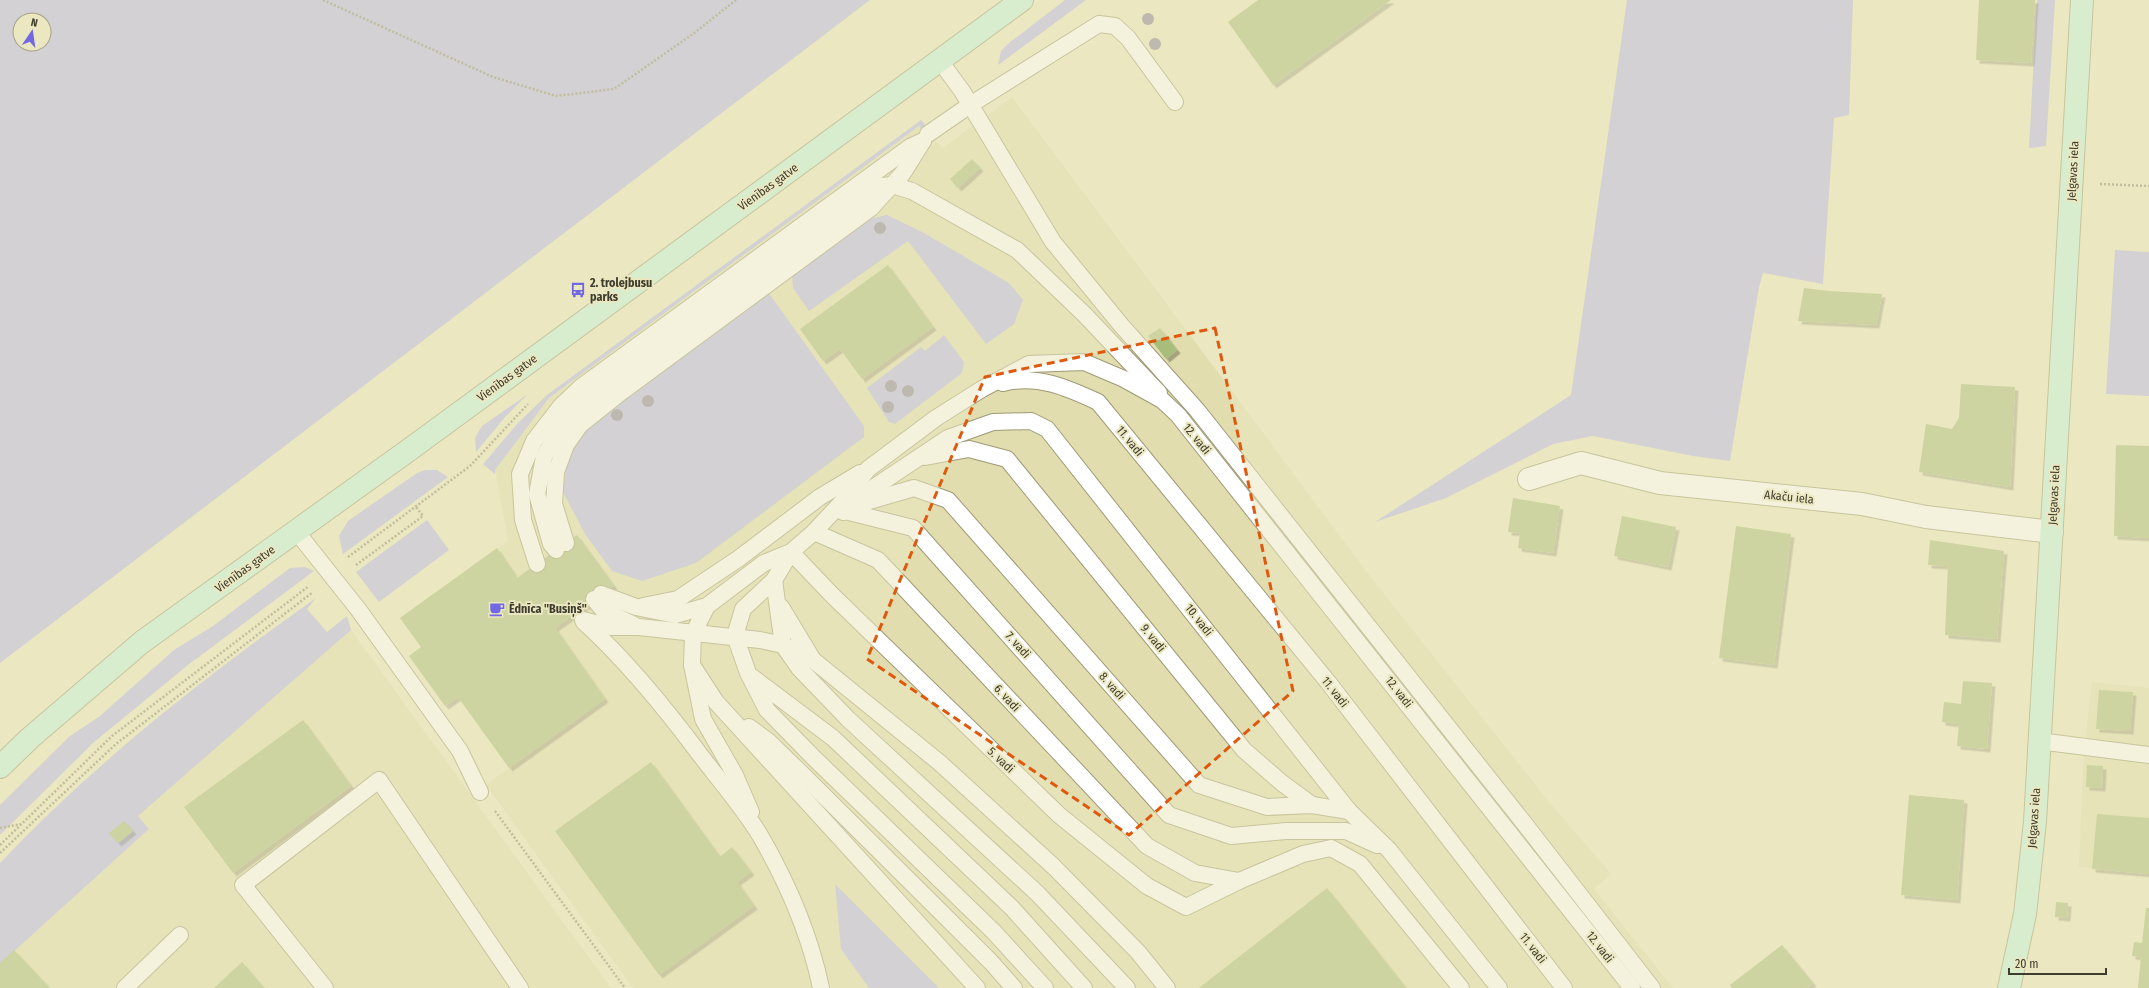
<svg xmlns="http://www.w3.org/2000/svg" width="2149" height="988" font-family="'Fira Sans Condensed',sans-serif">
<defs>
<filter id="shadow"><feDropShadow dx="3.5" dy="3.5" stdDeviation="0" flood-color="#0004"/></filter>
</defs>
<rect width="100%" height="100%" fill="#ebe7c0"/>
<g fill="#e2ddaf">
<path d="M 1012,97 L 1373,580 L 1550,803 L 1611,874 L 1594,889 L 1673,988 L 633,988 L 486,785 L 509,768 L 458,698 L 445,706 L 409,656 L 421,647 L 400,618 L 508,541 L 495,470 L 549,398 L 919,126 L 943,148 Z"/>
<path d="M 351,630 L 611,988 L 0,988 L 0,964 L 149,829 L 138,816 Z"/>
<path d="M 2092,682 L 2149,688 L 2149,874 L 2079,867 L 2084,748 Z"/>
</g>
<g fill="#b5b6ea" fill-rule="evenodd">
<path d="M 0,0 L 870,0 L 0,663 ZM 20,20 L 44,20 L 44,44 L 20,44 Z"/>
<path d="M 1065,0 L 1086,0 L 998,65 L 1001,51 L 1009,43 Z"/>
<path d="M 1627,0 L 1853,0 L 1849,115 L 1834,118 L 1823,284 L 1763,273 L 1759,287 L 1730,461 L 1693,456 L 1593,436 L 1553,444 L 1446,498 L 1375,522 L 1571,395 Z"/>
<path d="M 2037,0 L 2055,0 L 2046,146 L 2029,148 Z"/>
<path d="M 921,120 L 925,124 L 923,130 L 919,126 L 549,398 L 495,470 L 495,474 L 483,464 L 519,422 L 547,395 Z"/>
<path d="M 887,215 L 924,233 L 1009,283 L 1023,300 L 1014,324 L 986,344 L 908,241 L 809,311 L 793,288 L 792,276 L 864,220 Z"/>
<path d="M 2115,250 L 2149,252 L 2149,396 L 2106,394 Z"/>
<path d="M 768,292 L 864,426 L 864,437 L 696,563 L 642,581 L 612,571 L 585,534 L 563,492 L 568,455 L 600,413 Z"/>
<path d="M 944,335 L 964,362 L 962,373 L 895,424 L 889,422 L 867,388 L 921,347 L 925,351 Z"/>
<path d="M 528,394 L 507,415 L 476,452 L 475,438 L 482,426 Z"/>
<path d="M 425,470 L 437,470 L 448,477 L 343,554 L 339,536 L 348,521 L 417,473 Z"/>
<path d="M 427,520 L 449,550 L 379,602 L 356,572 Z"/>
<path d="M 305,567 L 314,571 L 188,665 L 93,743 L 0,835 L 0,805 L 70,736 L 100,716 L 174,650 L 213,626 L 290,568 Z"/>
<path d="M 316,598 L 307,609 L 327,632 L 347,616 L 351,630 L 138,816 L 149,829 L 0,964 L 0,863 C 95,763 204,677 316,598 Z"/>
<path d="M 835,884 L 939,988 L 869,988 L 841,949 Z"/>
</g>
<g fill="#a8bd7b" filter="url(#shadow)">
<path d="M 1258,0 L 1391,0 L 1273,85 L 1228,22 Z"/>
<path d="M 1979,0 L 2035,0 L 2031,63 L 1976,60 Z"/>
<path d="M 972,159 L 980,168 L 958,188 L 950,179 Z"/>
<path d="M 888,265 L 933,327 L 862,379 L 840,349 L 823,361 L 800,329 Z"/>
<path d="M 1804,288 L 1829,291 L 1882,294 L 1876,325 L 1798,321 Z"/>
<path d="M 1160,328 L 1177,350 L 1166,359 L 1148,336 Z"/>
<path d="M 1961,384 L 2015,387 L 2010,487 L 1919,472 L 1926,424 L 1952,429 L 1959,418 Z"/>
<path d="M 2116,445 L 2149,446 L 2149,538 L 2114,536 Z"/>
<path d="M 1513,498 L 1560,506 L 1553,553 L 1518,548 L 1520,533 L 1508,532 Z"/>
<path d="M 1622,516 L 1676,527 L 1668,567 L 1614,556 Z"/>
<path d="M 1736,526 L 1791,534 L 1774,665 L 1719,658 Z"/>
<path d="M 577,535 L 614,586 L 555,628 L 605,699 L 509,768 L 458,697 L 445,706 L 409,656 L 421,647 L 400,618 L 497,548 L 517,578 Z"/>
<path d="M 1930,540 L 2004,551 L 1997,639 L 1945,635 L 1948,566 L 1928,565 Z"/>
<path d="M 1963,681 L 1992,683 L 1987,749 L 1957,746 L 1959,724 L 1942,722 L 1944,702 L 1961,704 Z"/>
<path d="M 2099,690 L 2133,692 L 2130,731 L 2096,729 Z"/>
<path d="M 303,720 L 351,786 L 233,873 L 184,807 Z"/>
<path d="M 651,762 L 720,857 L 732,847 L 751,872 L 737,882 L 754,906 L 659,975 L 555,831 Z"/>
<path d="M 2087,765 L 2103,766 L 2102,788 L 2086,787 Z"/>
<path d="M 1909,795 L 1964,800 L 1957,900 L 1901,895 Z"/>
<path d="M 2097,814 L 2149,818 L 2149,874 L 2092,869 Z"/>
<path d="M 124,821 L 133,831 L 118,843 L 109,833 Z"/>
<path d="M 1327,888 L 1406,988 L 1199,988 Z"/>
<path d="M 2056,902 L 2068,903 L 2067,918 L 2055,917 Z"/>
<path d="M 2146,908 L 2149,908 L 2149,988 L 2138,988 L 2141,957 L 2132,956 L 2134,942 L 2142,943 Z"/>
<path d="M 1782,945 L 1813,983 L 1806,988 L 1732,988 L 1730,985 Z"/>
<path d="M 14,950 L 50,988 L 0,988 L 0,963 Z"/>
<path d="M 242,962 L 264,988 L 214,988 Z"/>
</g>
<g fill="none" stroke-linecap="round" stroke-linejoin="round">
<defs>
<g id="lane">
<path d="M 940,61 L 962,91 L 1053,242 L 1121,325 L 1197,410 L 1524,823 L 1652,988"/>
<path d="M 928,134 L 970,105 L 1099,24 L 1115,26 L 1128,38 L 1175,102"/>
<path d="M 1003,383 C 1037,374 1068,388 1098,402 L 1328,682 L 1564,988"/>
<path d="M 925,457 L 969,449 L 1007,459 L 1244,750 L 1282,783 L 1312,805"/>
<path d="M 859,504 L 914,488 L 948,500 L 1199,785 L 1267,807 L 1312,805 L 1349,811"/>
<path d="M 845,511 L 913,528 L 1169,815 L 1231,836 L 1286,831 L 1346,831 L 1377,845"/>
<path d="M 843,512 L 867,492 L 948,438 L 993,422 L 1031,421 L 1047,429 L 1349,811 L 1389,850 L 1499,988"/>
<path d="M 296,531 L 358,609 L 460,751 L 480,792"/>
<path d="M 814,532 L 878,560 L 1147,846 L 1195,873 L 1239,881 L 1303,854 L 1331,848 L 1360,864 L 1461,988"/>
<path d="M 566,543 L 554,504 L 556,472 L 566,445 L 580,425 L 620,393 L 871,208 L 903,173 L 923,141"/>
<path d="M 556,550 L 551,544 L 537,494 L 544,457 L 557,433 L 574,410 L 724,297 L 881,186 L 892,185 L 912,191 L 1017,250 L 1084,314 L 1159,393"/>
<path d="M 537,564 L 523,520 L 520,474 L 534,441 L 561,406 L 581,387 L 910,147 L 923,141"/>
<path d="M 774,580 L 783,645 L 799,668 L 848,719 L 1038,894 L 1127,988"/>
<path d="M 601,594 L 636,607 L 675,615 L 707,606 L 764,563 L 791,552 L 814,532 L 843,501 L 868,469 L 936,418 L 982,389 L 1029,364 L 1084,362 L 1124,379 L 1162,400 L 1178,415 L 1632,988"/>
<path d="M 594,599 L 603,610 L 634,625"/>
<path d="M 643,606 L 678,599 L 738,559 L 820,497 L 860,473"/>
<path d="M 707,606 L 693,634 L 692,665 L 703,719 L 735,775 L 751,812"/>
<path d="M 781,607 L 813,660"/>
<path d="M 583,620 L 611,627 L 639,627 L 760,640 L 783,645 L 813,660 L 940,763 L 1053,866 L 1138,952 L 1167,988"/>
<path d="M 584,622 C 628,662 666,709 701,756 C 720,781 746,811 761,837 C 788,884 810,935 821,988"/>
<path d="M 692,665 L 716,702 L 977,988"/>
<path d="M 752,677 L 833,738 L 1012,908 L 1084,988"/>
<path d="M 749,727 L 768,741 L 801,773 L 991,962 L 1014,988"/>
<path d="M 2039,741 L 2149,755"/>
<path d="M 125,988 L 180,935"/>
<path d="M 325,988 L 243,885 L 379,780 L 520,988"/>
<path d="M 1045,988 L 994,932 L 815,759 L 767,710 L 748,673 L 735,636 L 743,609 L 774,580 L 791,552 L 832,595 L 1059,815 L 1147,886 L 1186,907 L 1239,881"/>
</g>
<path id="street" d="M 1529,479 L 1581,463 L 1660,483 L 1862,504 L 1926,517 L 2052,532"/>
<g id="secondary">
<path d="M 0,767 L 30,738 L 142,642 L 413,447 L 1022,0"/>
<path d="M 2009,988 L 2025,914 L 2035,822 L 2082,0"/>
</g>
</defs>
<use href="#lane" stroke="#9e9a76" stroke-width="18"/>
<use href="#street" stroke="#9e9a76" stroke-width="24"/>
<use href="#secondary" stroke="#9e9a76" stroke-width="24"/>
<g stroke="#908d73" stroke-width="2.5" stroke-dasharray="2 2" stroke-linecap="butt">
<path d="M 323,0 L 493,77 L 556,96 L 614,89 L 693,34 L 736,0"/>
<path d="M 2100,184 L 2149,186"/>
<path d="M 348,557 L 470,466 L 528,404"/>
<path d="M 356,565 L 423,516 L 416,507"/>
<path d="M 495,811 L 625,988"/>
<path d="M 0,828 L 21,824"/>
<path d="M 0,845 L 112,736 L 309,586"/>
<path d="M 0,853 L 116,744 L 313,592"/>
</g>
<use href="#lane" stroke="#fff" stroke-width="16"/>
<use href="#street" stroke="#fff" stroke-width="22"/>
<use href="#secondary" stroke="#c1f3e1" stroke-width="22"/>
</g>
<g fill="#888199">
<circle cx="1148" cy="19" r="6"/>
<circle cx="1155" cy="44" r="6"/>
<circle cx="880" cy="228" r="6"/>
<circle cx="891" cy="386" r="6"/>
<circle cx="908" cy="391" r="6"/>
<circle cx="648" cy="401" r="6"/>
<circle cx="888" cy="407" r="6"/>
<circle cx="617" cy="415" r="6"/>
</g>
<path d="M0 0H2149V988H0ZM 1215,328 L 1293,691 L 1129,835 L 867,659 L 985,377 Z" fill="#ebe7c0" fill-opacity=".55" fill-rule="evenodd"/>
<path fill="none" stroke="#e0580e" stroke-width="3" stroke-dasharray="8 5" stroke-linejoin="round" d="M 1215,328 L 1293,691 L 1129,835 L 867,659 L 985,377 Z"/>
<defs>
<symbol id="bus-bare" viewBox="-9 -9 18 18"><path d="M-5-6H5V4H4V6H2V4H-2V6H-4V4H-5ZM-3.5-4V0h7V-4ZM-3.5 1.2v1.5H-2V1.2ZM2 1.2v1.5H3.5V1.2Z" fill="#7268e2" stroke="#ebe7c0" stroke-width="2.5" paint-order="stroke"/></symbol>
<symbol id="cafe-bare" viewBox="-9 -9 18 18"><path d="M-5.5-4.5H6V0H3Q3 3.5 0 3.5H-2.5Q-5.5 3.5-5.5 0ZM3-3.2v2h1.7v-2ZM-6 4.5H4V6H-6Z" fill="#7268e2" stroke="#ebe7c0" stroke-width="2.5" paint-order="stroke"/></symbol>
</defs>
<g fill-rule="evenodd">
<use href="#bus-bare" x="567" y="279" width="22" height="22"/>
<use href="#cafe-bare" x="486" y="598" width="22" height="22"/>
</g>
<g text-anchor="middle" stroke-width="4" stroke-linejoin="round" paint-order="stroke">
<g font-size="12" fill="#3f3d2e" stroke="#ebe7c0">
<text transform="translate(2073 171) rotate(-87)" y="4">Jelgavas iela</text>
<text transform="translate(768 187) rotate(-36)" y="4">Vienības gatve</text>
<text transform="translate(507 378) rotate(-36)" y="4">Vienības gatve</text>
<text transform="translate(1197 439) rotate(51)" y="4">12. vadi</text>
<text transform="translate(1130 441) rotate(51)" y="4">11. vadi</text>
<text transform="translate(2054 495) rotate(-87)" y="4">Jelgavas iela</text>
<text transform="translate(1789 497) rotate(6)" y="4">Akaču iela</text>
<text transform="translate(245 569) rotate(-36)" y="4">Vienības gatve</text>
<text transform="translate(1199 620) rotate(52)" y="4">10. vadi</text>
<text transform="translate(1153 638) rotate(51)" y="4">9. vadi</text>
<text transform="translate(1018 645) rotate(48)" y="4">7. vadi</text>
<text transform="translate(1112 686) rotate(49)" y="4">8. vadi</text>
<text transform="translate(1335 692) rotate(52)" y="4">11. vadi</text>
<text transform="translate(1399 692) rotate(52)" y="4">12. vadi</text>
<text transform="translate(1007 698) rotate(47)" y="4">6. vadi</text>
<text transform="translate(1001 760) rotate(43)" y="4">5. vadi</text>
<text transform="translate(2034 818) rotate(-86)" y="4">Jelgavas iela</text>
<text transform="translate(1600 947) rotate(52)" y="4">12. vadi</text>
<text transform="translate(1533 948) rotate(52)" y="4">11. vadi</text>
</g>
<g font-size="12" font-weight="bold" fill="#3f3d2e" stroke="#ebe7c0" text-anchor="start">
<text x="590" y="287">2. trolejbusu<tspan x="590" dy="14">parks</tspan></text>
<text x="509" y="613">Ēdnīca "Busiņš"</text>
</g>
</g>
<g transform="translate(32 32) rotate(13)"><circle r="19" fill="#ebe7c0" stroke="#a6a386"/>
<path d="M0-3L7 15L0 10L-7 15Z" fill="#7268e2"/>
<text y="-6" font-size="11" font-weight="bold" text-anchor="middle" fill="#3f3d2e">N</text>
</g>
<path d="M2009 968v6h97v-6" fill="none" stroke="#3f3d2e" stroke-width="2"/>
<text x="2015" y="968" font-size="12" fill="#3f3d2e" stroke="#ebe7c0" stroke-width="3" paint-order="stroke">20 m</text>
</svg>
